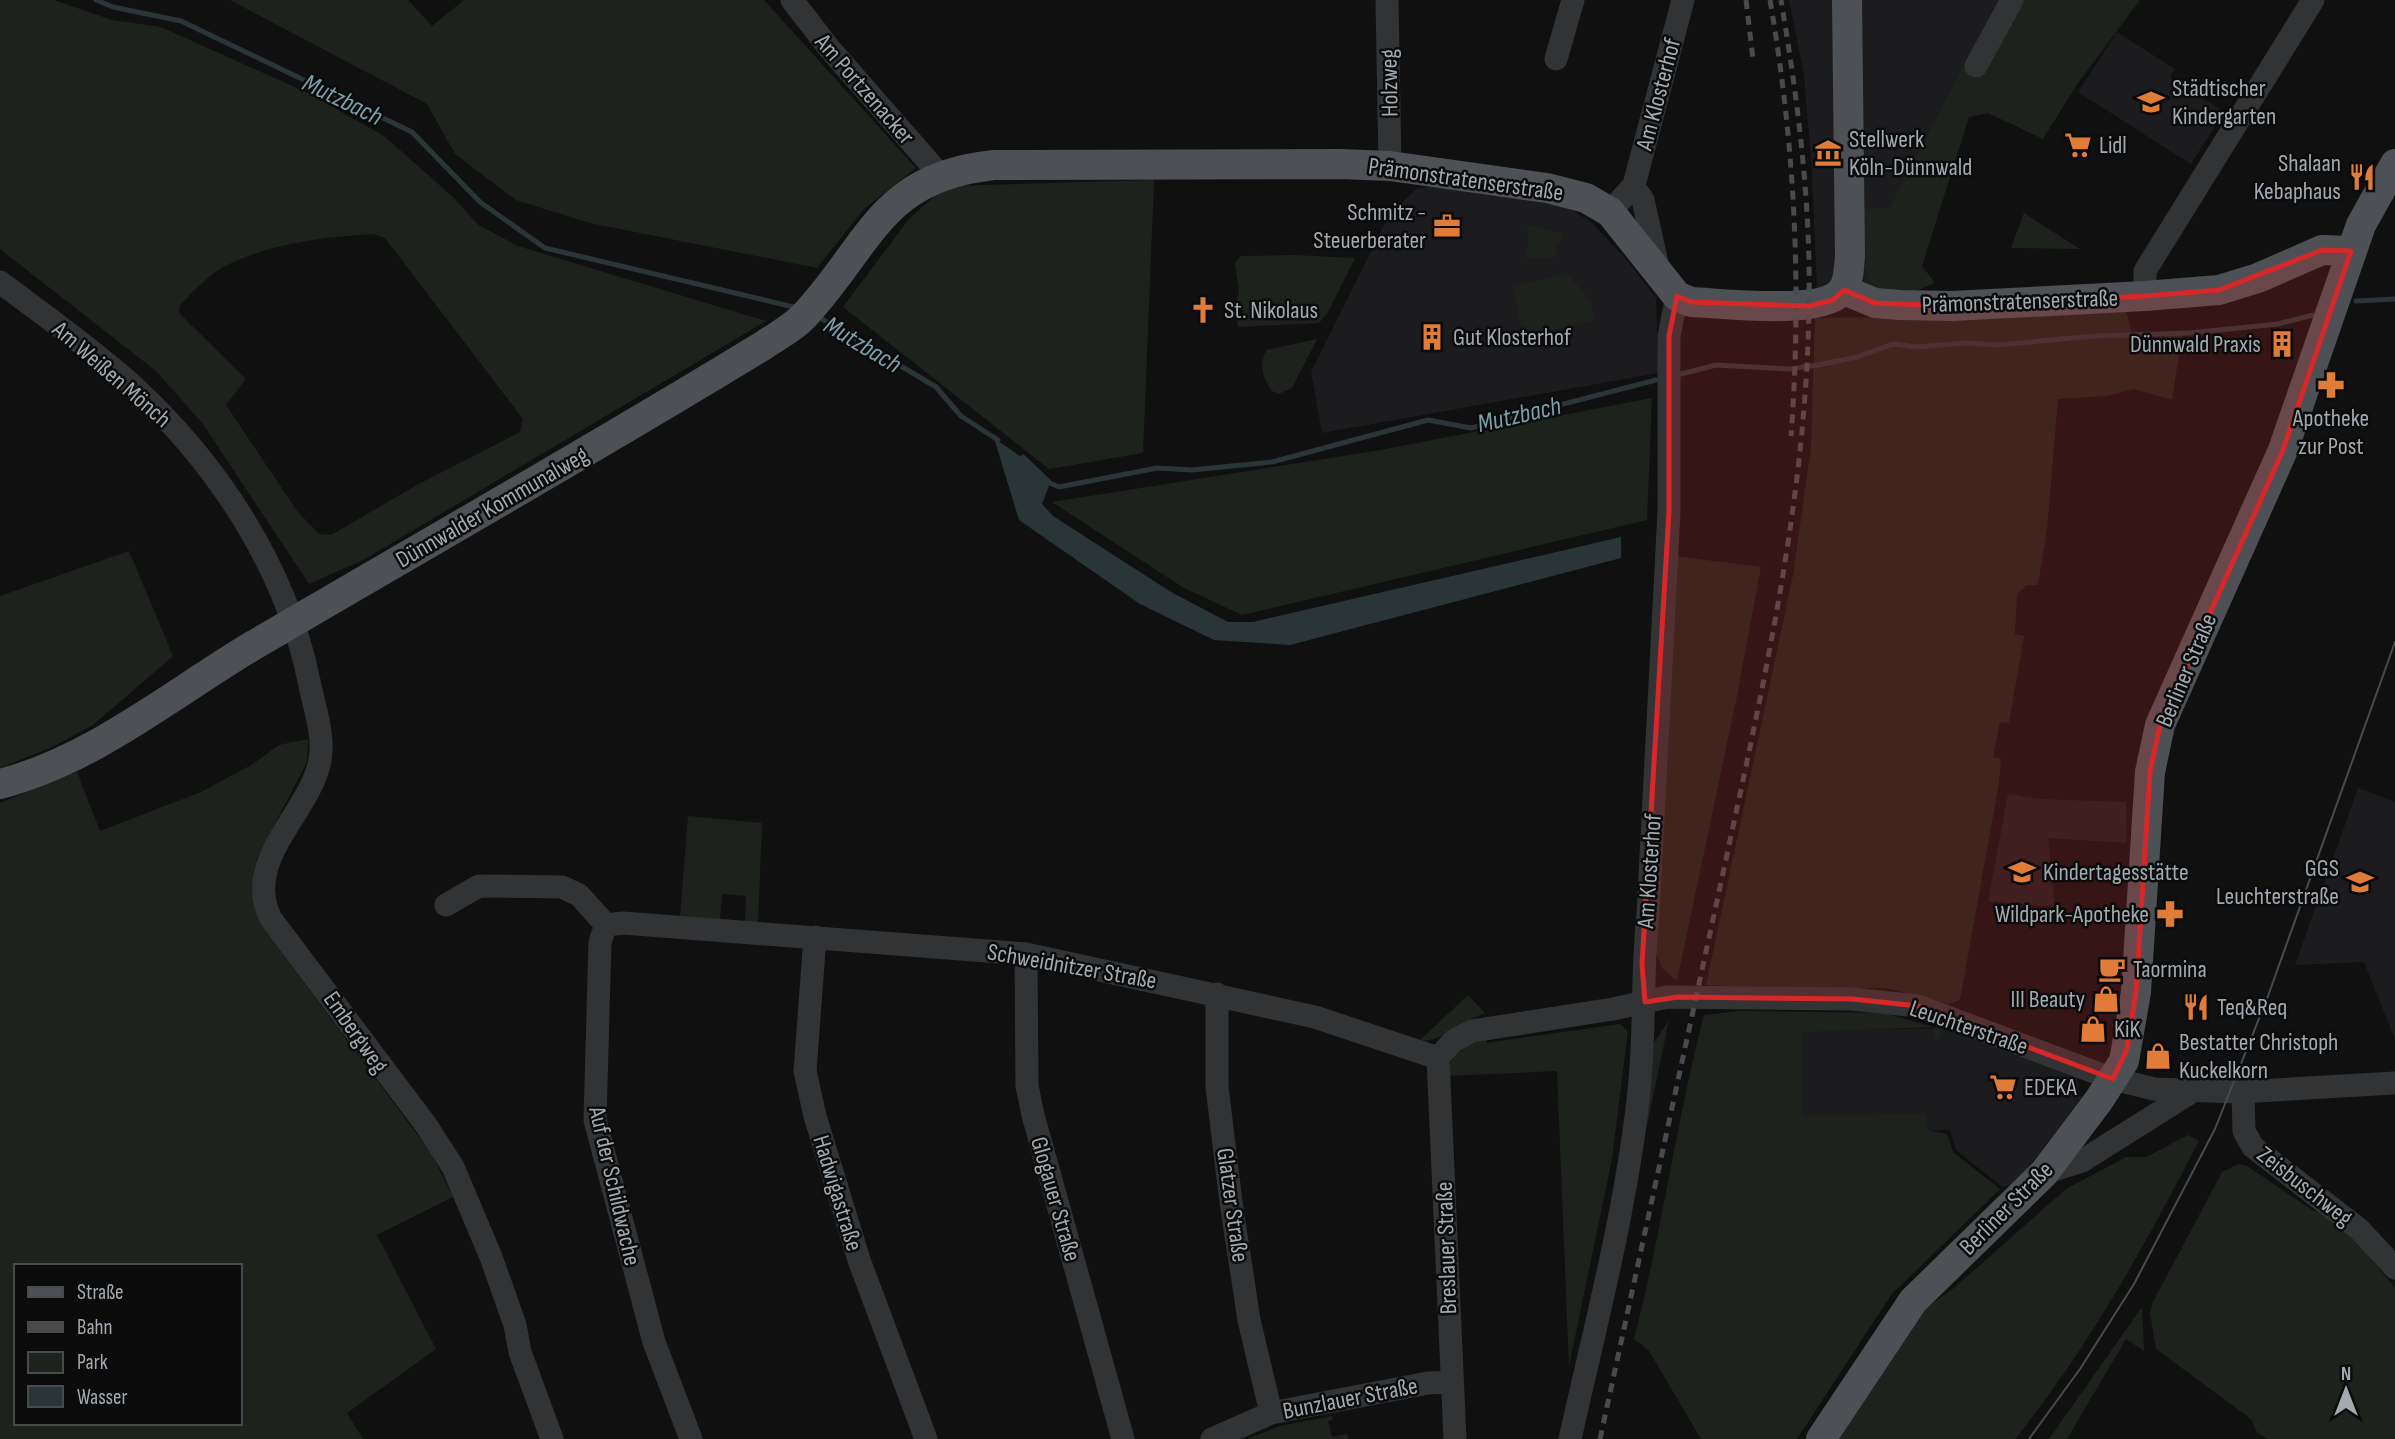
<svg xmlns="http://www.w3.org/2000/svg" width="2395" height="1439" font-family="'Sofia Sans Condensed',sans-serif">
<rect width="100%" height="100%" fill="#101011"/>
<g fill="#1c1c1e">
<path d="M 1789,0 L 1998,0 L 1889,209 L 1879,290 L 1817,292 L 1812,172 L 1804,75 Z"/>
<path d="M 2117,32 L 2175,69 L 2170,77 L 2224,112 L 2191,164 L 2078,92 Z"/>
<path d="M 1432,186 L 1561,203 L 1592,223 L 1626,259 L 1656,298 L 1658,373 L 1322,433 L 1311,372 L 1388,217 L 1416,189 Z"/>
<path d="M 2358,788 L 2395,802 L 2395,1039 L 2364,962 L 2295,965 Z"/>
<path d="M 2008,794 L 2038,799 L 2126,802 L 2127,843 L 2048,838 L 2055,907 L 1988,901 Z"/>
<path d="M 1942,1028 L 2076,1076 L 2081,1098 L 2017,1183 L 2002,1187 L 1956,1150 L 1950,1130 L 1783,1134 L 1780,1031 Z"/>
</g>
<g fill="#1d231c" fill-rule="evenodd">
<path d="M 0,0 L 54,0 L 112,20 L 161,27 L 308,93 L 384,136 L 454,198 L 477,224 L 518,246 L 766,321 L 363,560 L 309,584 L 203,424 L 156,371 L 0,249 ZM 373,234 L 385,238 L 523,419 L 520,432 L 417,485 L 331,535 L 319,534 L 297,511 L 226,405 L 246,379 L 179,313 L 180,305 C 193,292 209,274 225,266 C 271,243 324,237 373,234 Z"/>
<path d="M 230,0 L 408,0 L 432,26 L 464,0 L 764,0 L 916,168 L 864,209 L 817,268 L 590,223 L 516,200 L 455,154 L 427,104 Z"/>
<path d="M 1998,0 L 2140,0 L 2076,86 L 2043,139 L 1988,113 L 1969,117 L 1922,266 L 1935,283 L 1913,292 L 1879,290 L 1866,276 L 1864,209 L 1889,208 Z"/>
<path d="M 1154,180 L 1143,453 L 1049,469 L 843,307 L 909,219 L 946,186 Z"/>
<path d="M 2024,213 L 2080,249 L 2011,248 Z"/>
<path d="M 1525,225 L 1564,234 L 1556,247 L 1557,255 L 1553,258 L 1526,258 L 1529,231 Z"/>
<path d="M 1294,255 L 1355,258 L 1328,312 L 1319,323 L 1238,327 L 1237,319 L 1244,311 L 1237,301 L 1239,292 L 1235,263 L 1241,256 Z"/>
<path d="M 1567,274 L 1591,300 L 1594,320 L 1523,337 L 1513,286 Z"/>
<path d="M 2125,307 L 2133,338 L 2182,335 L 2172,400 L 2134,389 L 2106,396 L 2058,399 L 2047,529 L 2038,585 L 2027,585 L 2017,594 L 2015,634 L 2024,636 L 2009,723 L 2000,722 L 1993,757 L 2001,759 L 1999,783 L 1960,1000 L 1948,1004 L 1886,988 L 1787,989 L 1706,985 L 1793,575 L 1811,447 L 1815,318 L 2007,315 Z"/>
<path d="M 1317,339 L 1292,388 L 1279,394 L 1272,391 C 1263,379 1258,363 1267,350 Z"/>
<path d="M 1652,398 L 1647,520 L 1242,615 L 1184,588 L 1052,502 L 1375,451 Z"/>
<path d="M 129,551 L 173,656 L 93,725 L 52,747 L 0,768 L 0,596 Z"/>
<path d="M 1675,556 L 1761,567 L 1737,696 L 1677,981 L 1662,968 L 1656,952 Z"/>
<path d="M 308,739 L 307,762 L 257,858 C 250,882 252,902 261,925 L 431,1153 L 453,1197 L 377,1235 L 436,1349 L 347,1413 L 363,1439 L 0,1439 L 0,803 L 77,772 L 100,831 L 201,792 L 253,764 L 279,745 ZM 16,1266 L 240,1266 L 240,1423 L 16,1423 Z"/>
<path d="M 688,816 L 762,823 L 758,924 L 745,922 L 746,896 L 722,894 L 720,919 L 680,916 Z"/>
<path d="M 1468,995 L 1485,1013 C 1462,1021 1443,1042 1419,1041 Z"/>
<path d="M 1740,1011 L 1884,1013 L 1941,1029 L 1941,1037 L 1935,1041 L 1934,1027 L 1801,1032 L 1802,1116 L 1926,1114 L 1926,1130 L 1947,1134 L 1953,1152 L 2000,1189 L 1891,1295 L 1797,1439 L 1701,1439 L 1649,1351 L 1634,1339 C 1662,1232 1676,1122 1704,1015 Z"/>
<path d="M 1669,1020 L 1639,1164 L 1651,1047 Z"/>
<path d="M 1620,1024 L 1628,1031 L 1612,1159 L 1569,1366 L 1557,1071 L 1446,1076 C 1451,1051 1465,1046 1487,1038 L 1486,1043 Z"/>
<path d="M 2188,1135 L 2199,1141 C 2145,1245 2089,1347 2015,1439 L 1837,1439 L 1922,1311 L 1954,1288 L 2066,1189 L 2126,1157 L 2146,1157 Z"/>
<path d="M 2239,1164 L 2247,1166 L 2312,1210 L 2322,1213 L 2356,1241 L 2395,1288 L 2395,1439 L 2267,1439 L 2257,1432 L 2251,1419 L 2156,1349 L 2150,1313 L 2153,1302 L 2222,1172 Z"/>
<path d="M 2142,1307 L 2144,1351 L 2126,1339 L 2067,1439 L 2049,1439 Z"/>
<path d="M 1332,1416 L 1333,1420 L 1328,1421 L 1332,1437 L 1347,1434 L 1348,1439 L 1247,1439 L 1280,1426 Z"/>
</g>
<path fill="#2a3538" d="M 994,438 L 1040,470 L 1050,483 L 1042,504 L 1053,516 L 1171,592 L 1228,622 L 1253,622 L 1621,537 L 1621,558 L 1290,645 L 1214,640 L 1140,604 L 1019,520 Z"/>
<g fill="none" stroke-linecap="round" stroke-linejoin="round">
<g stroke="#2a3538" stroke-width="5">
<path d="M 96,0 L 113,7 L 181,21 L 412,132 L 480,202 L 545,248 L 798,308"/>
<path d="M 2356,301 L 2395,299"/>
<path d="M 817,316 L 936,387 L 961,416 L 998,440"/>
<path d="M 1681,374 L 1716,365 L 1789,369 L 1818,365 L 1857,357 L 1893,344 L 1917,347 L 1965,343 L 1997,345 L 2096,336 L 2190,333 L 2278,324 L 2313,315"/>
<path d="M 1023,457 L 1050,483 L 1059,487 L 1157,468 L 1192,470 L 1272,462 L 1428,420 L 1471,428 L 1656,380"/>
</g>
<g stroke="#313335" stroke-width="23">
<path d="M 792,0 L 829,48 L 941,176"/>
<path d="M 1387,0 L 1390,166"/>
<path d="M 1556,59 L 1573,0"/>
<path d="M 1976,66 L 2012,0"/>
<path d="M 1634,187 L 1643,200 L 1659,272"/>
<path d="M 1610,212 L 1634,185 L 1683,0"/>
<path d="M 0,282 C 45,316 92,349 133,386 C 218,464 286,568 309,681 C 314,707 326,738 319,765 C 306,816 242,862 271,919 L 426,1125 L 453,1167 L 491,1257 L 515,1325 L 520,1352 L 552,1439"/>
<path d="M 2145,296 L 2145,271 L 2313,0"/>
<path d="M 446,905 L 479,886 L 562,887 L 579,895 L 606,925 L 623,923 L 1026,954 L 1315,1017 L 1438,1058"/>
<path d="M 606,925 L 600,942 L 595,1120 L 654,1342 L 691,1439"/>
<path d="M 815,937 L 805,1071 L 815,1116 L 859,1260 L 926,1439"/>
<path d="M 1026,954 L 1027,1086 L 1033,1115 L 1123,1439"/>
<path d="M 1217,994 L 1217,1087 L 1231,1202 L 1249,1320 L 1271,1413"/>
<path d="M 1438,1058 L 1453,1041 L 1472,1031 L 1613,1009 L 1667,997 L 1852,999 L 1918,1006 L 2113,1079 L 2154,1089 L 2239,1092 L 2395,1083"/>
<path d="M 1438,1058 L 1455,1439"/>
<path d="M 2243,1092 L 2244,1131 L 2253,1147 L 2359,1229 L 2395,1268"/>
<path d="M 2044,1173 L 2082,1161 L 2193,1091"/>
<path d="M 1212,1439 L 1271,1413 L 1428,1383 L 1452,1382"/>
<path d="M 1570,1439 C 1595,1327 1625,1214 1638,1100 C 1646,1037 1641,976 1648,914 L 1669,511 L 1669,336 L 1677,296"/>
</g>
<g stroke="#4d5054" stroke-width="30">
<path d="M 1844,290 L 1875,303 L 1900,305 L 1952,306 L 2145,296 L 2219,290 L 2258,278 L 2322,250 L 2351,251"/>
<path d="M 0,784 C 93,760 172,694 254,645 C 424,545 596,448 764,345 C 777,336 793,328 804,316 C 871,245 879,177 994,165 L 1340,164 L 1390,166 L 1547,188 L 1586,198 L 1610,212 L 1677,296 L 1691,302 C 1722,303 1828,317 1844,288 C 1849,279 1849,266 1850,256 L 1847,0"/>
<path d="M 1821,1439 L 1913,1301 L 2044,1173 L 2099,1100 L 2124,1061 L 2136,992 L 2150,772 L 2160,725 L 2283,450 L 2361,225 L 2395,164"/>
</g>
<path stroke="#484b4e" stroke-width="2" d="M 2029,1439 L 2080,1369 L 2134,1284 L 2215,1129 L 2268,996 L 2395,642"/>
<g stroke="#484b4e" stroke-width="5" stroke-dasharray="9 7" stroke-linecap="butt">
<path d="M 1746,0 L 1753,59"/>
<path d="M 1770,0 C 1795,145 1802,289 1791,436"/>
<path d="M 1600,1439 C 1639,1260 1678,1080 1717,901 C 1759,704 1806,509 1809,307 C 1811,204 1798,101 1781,0"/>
</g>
</g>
<path fill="#d62828" fill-opacity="0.2" stroke="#d62828" stroke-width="5" stroke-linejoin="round" d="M 2322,250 L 2351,251 L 2283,450 L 2160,725 L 2150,772 L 2136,992 L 2127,1049 L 2113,1079 L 1918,1006 L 1852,999 L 1678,997 L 1645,1002 L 1642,964 L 1669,511 L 1669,336 L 1677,296 L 1691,302 L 1809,306 L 1833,300 L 1844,290 L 1875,303 L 1952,306 L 2145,296 L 2219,290 Z"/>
<defs>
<symbol id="school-bare" viewBox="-9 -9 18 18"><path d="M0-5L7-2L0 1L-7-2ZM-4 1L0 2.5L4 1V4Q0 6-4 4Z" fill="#e17c38" stroke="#0b0b0c" stroke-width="2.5" paint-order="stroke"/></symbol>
<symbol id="supermarket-bare" viewBox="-9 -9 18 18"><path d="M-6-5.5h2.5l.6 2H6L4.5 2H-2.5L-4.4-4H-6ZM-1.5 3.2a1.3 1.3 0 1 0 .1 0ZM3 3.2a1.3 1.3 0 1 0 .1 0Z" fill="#e17c38" stroke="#0b0b0c" stroke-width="2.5" paint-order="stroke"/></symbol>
<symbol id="museum-bare" viewBox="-9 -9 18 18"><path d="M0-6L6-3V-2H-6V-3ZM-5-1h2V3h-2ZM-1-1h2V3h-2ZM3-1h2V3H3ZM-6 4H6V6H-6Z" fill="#e17c38" stroke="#0b0b0c" stroke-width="2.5" paint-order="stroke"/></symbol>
<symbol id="restaurant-bare" viewBox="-9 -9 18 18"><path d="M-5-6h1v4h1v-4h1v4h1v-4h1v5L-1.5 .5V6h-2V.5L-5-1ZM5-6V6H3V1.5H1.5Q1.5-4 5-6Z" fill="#e17c38" stroke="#0b0b0c" stroke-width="2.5" paint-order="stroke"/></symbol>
<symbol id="office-bare" viewBox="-9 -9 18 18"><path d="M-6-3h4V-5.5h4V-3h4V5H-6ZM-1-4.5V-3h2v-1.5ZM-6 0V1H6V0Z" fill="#e17c38" stroke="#0b0b0c" stroke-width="2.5" paint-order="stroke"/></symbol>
<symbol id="church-bare" viewBox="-9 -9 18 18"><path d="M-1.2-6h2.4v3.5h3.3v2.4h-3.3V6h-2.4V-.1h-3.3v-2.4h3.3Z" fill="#e17c38" stroke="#0b0b0c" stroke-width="2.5" paint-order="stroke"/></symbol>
<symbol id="building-bare" viewBox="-9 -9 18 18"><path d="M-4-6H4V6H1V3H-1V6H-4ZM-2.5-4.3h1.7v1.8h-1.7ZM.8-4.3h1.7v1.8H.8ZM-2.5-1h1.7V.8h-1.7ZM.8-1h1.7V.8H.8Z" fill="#e17c38" stroke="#0b0b0c" stroke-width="2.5" paint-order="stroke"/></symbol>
<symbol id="pharmacy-bare" viewBox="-9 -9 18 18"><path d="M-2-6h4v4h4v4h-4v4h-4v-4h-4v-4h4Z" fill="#e17c38" stroke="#0b0b0c" stroke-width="2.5" paint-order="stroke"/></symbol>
<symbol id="cafe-bare" viewBox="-9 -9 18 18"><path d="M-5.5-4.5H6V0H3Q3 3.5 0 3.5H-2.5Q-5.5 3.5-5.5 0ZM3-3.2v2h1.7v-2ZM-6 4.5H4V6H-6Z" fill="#e17c38" stroke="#0b0b0c" stroke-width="2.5" paint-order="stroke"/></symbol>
<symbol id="shop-bare" viewBox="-9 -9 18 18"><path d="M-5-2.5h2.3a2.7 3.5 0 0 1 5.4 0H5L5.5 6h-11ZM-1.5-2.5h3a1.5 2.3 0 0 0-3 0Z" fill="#e17c38" stroke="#0b0b0c" stroke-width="2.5" paint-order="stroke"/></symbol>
</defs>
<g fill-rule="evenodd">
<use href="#school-bare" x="2132" y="83" width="38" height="38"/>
<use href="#supermarket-bare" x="2059" y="126" width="38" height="38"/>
<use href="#museum-bare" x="1809" y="134" width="38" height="38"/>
<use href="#restaurant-bare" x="2343" y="158" width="38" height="38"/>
<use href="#office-bare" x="1428" y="207" width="38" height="38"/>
<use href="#church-bare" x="1184" y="291" width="38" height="38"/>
<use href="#building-bare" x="1413" y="318" width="38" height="38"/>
<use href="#building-bare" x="2263" y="325" width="38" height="38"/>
<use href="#pharmacy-bare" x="2312" y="366" width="38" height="38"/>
<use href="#school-bare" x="2003" y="853" width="38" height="38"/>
<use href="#school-bare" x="2341" y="863" width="38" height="38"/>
<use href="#pharmacy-bare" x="2151" y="895" width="38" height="38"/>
<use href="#cafe-bare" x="2093" y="950" width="38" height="38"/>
<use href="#shop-bare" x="2087" y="980" width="38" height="38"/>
<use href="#restaurant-bare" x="2177" y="988" width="38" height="38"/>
<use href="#shop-bare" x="2074" y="1010" width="38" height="38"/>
<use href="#shop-bare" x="2139" y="1037" width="38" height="38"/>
<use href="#supermarket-bare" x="1984" y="1068" width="38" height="38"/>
</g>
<g text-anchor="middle" stroke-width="5" stroke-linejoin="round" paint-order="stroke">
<g font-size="24" fill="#a2aab0" stroke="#0b0b0c">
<text transform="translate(1389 83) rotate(-91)" y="8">Holzweg</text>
<text transform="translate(865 89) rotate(49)" y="8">Am Portzenacker</text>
<text transform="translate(1658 94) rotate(-75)" y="8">Am Klosterhof</text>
<text transform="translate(1466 179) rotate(8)" y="8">Prämonstratenserstraße</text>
<text transform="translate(2020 301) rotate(-2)" y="8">Prämonstratenserstraße</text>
<text transform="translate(112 374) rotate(41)" y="8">Am Weißen Mönch</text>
<text transform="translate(492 507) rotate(-30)" y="8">Dünnwalder Kommunalweg</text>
<text transform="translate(2186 670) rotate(-67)" y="8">Berliner Straße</text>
<text transform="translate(1649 871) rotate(-86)" y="8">Am Klosterhof</text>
<text transform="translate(1072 966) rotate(10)" y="8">Schweidnitzer Straße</text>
<text transform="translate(1969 1027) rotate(19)" y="8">Leuchterstraße</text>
<text transform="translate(356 1032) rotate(55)" y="8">Embergweg</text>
<text transform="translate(615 1186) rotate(77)" y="8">Auf der Schildwache</text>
<text transform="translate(2305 1186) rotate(38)" y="8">Zeisbuschweg</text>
<text transform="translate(838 1193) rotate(73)" y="8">Hadwigastraße</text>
<text transform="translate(1056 1199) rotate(74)" y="8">Glogauer Straße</text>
<text transform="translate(1233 1205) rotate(82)" y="8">Glatzer Straße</text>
<text transform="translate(2006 1208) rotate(-45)" y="8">Berliner Straße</text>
<text transform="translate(1446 1248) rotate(-92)" y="8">Breslauer Straße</text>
<text transform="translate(1350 1398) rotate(-11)" y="8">Bunzlauer Straße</text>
</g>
<g font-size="24" fill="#a2aab0" stroke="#0b0b0c" text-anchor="start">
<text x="2172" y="96">Städtischer<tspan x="2172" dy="28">Kindergarten</tspan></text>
<text x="1849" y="147">Stellwerk<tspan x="1849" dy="28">Köln-Dünnwald</tspan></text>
<text x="2099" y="153">Lidl</text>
<text x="2341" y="171" text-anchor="end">Shalaan<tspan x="2341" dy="28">Kebaphaus</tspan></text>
<text x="1426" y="220" text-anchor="end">Schmitz -<tspan x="1426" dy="28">Steuerberater</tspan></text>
<text x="1224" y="318">St. Nikolaus</text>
<text x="1453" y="345">Gut Klosterhof</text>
<text x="2261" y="352" text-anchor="end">Dünnwald Praxis</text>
<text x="2331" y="426" text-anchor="middle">Apotheke<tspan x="2331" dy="28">zur Post</tspan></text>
<text x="2339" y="876" text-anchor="end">GGS<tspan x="2339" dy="28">Leuchterstraße</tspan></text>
<text x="2043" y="880">Kindertagesstätte</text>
<text x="2149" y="922" text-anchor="end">Wildpark-Apotheke</text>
<text x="2133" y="977">Taormina</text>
<text x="2085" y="1007" text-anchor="end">III Beauty</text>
<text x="2217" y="1015">Teq&amp;Req</text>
<text x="2114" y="1037">KiK</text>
<text x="2179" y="1050">Bestatter Christoph<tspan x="2179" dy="28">Kuckelkorn</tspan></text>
<text x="2024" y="1095">EDEKA</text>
</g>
<g font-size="26" font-style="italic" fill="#7ba0a9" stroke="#0b0b0c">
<text transform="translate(343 99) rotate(26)" y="9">Mutzbach</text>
<text transform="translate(863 344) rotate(31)" y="9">Mutzbach</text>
<text transform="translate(1519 414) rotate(-13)" y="9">Mutzbach</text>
</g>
</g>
<rect x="14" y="1264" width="228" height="161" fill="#0b0b0c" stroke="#474b4e" stroke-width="2"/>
<rect x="28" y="1287" width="35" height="10" fill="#4d5054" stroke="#474b4e" stroke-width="2"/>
<text x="77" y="1299" font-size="21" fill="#a2aab0">Straße</text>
<rect x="28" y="1322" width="35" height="10" fill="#484b4e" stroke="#474b4e" stroke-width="2"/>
<text x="77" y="1334" font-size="21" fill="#a2aab0">Bahn</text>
<rect x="28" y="1352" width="35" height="21" fill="#1d231c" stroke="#474b4e" stroke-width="2"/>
<text x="77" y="1369" font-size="21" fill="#a2aab0">Park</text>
<rect x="28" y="1386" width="35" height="21" fill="#2a3538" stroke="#474b4e" stroke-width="2"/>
<text x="77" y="1404" font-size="21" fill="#a2aab0">Wasser</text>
<g transform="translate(2346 1390)" stroke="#0b0b0c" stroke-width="5" paint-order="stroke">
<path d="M0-5L12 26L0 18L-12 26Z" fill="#a2aab0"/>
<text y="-10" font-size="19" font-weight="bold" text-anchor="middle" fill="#a2aab0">N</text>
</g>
</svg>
